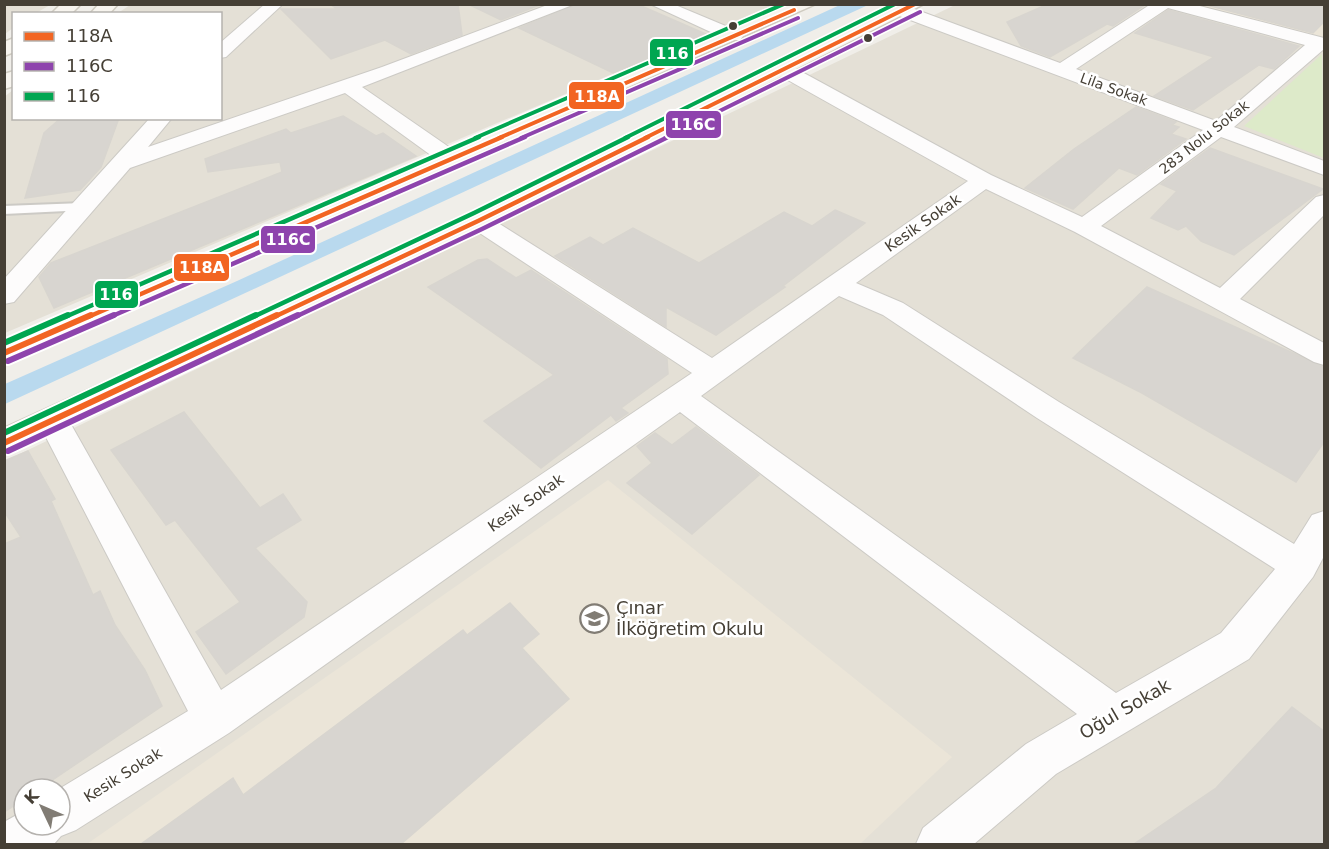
<svg xmlns="http://www.w3.org/2000/svg" width="1329" height="849" font-family="'DejaVu Sans',sans-serif">
<rect width="100%" height="100%" fill="#f0eee9"/>
<g fill="#e4e0d6" fill-rule="evenodd">
<path d="M 5,4 L 50,4 L 50,5 L 36,13 L 14,14 L 13,28 L 5,34 Z"/>
<path d="M 130,5 L 774,5 L 5,333 L 4,97 L 13,90 L 14,118 L 220,118 L 220,14 L 118,13 Z"/>
<path d="M 955,5 L 1189,5 L 1324,40 L 1324,844 L 5,844 L 5,461 ZM 24,789 L 60,789 L 60,825 L 24,825 Z"/>
</g>
<g fill="#ebe5d8">
<path d="M 1189,5 L 1324,5 L 1324,40 Z"/>
<path d="M 608,480 L 952,757 L 860,844 L 87,844 Z"/>
</g>
<path fill="#ddeac9" d="M 1322,54 L 1324,158 L 1244,126 Z"/>
<path fill="#b9d9ee" d="M 842,4 L 868,5 L 5,404 L 5,384 L 237,281 Z"/>
<g fill="#d8d5d0" stroke="#d8d5cf" stroke-width="1.5">
<path d="M 330,4 L 458,4 L 462,35 L 411,54 L 385,40 L 331,59 L 281,9 L 337,9 Z"/>
<path d="M 468,4 L 542,4 L 501,20 Z"/>
<path d="M 577,4 L 637,4 L 708,35 L 613,73 L 519,28 Z"/>
<path d="M 1048,4 L 1146,4 L 1113,26 L 1107,24 L 1050,57 L 1021,46 L 1007,22 Z"/>
<path d="M 1203,4 L 1324,4 L 1324,22 L 1313,33 Z"/>
<path d="M 1168,10 L 1299,46 L 1274,69 L 1259,65 L 1193,110 L 1154,96 L 1214,57 L 1135,33 Z"/>
<path d="M 1136,107 L 1176,122 L 1172,125 L 1179,127 L 1171,134 L 1186,139 L 1137,175 L 1119,168 L 1073,209 L 1025,188 L 1074,149 Z"/>
<path d="M 343,116 L 376,136 L 383,133 L 416,156 L 54,308 L 39,277 L 51,263 L 282,172 L 280,162 L 208,172 L 205,159 L 286,129 L 291,133 Z"/>
<path d="M 61,118 L 119,118 L 101,167 L 80,190 L 25,198 L 44,133 Z"/>
<path d="M 1210,148 L 1323,189 L 1234,255 L 1201,241 L 1186,226 L 1178,230 L 1151,218 L 1177,191 L 1161,184 Z"/>
<path d="M 835,210 L 865,223 L 783,286 L 785,287 L 716,335 L 666,307 L 666,327 L 555,256 L 590,237 L 603,245 L 633,228 L 699,263 L 784,212 L 812,226 Z"/>
<path d="M 487,259 L 516,278 L 531,270 L 667,359 L 668,374 L 621,408 L 628,413 L 616,421 L 611,415 L 541,468 L 484,421 L 554,375 L 428,287 L 478,260 Z"/>
<path d="M 1147,287 L 1324,367 L 1324,442 L 1296,482 L 1142,393 L 1073,358 Z"/>
<path d="M 184,412 L 260,508 L 283,494 L 301,520 L 255,548 L 307,602 L 304,617 L 226,674 L 196,632 L 240,602 L 175,520 L 166,525 L 111,450 Z"/>
<path d="M 696,427 L 759,475 L 692,534 L 627,483 L 652,463 L 637,446 L 655,433 L 672,445 Z"/>
<path d="M 28,451 L 55,499 L 51,501 L 93,595 L 100,591 L 115,625 L 145,670 L 162,706 L 39,789 L 24,789 L 24,799 L 4,812 L 4,544 L 21,537 L 4,511 L 4,461 Z"/>
<path d="M 510,603 L 539,634 L 522,648 L 569,699 L 401,844 L 141,844 L 233,778 L 243,795 L 463,630 L 467,635 Z"/>
<path d="M 1292,707 L 1324,731 L 1324,844 L 1134,844 L 1216,788 Z"/>
</g>
<g fill="none" stroke-linecap="round" stroke-linejoin="round">
<defs>
<path id="lane" d="M 83,203 L 89,207 L 87,210 L 4,214 L 4,206 Z"/>
<g id="street">
<path d="M 265,4 L 283,4 L 226,57 L 220,58 L 220,43 Z"/>
<path d="M 550,4 L 575,4 L 362,87 L 459,154 L 462,159 L 459,164 L 443,164 L 345,93 L 130,168 L 14,302 L 4,304 L 4,279 L 150,118 L 172,118 L 148,147 L 382,67 Z"/>
<path d="M 650,4 L 673,4 L 740,32 L 743,36 L 740,40 L 728,40 Z"/>
<path d="M 1151,4 L 1192,4 L 1324,38 L 1324,49 L 1234,127 L 1324,161 L 1324,175 L 1221,137 L 1101,226 L 1220,288 L 1316,197 L 1324,195 L 1324,215 L 1240,299 L 1324,343 L 1324,365 L 1314,362 L 1075,232 L 986,189 L 856,283 L 903,303 L 1059,402 L 1294,544 L 1312,515 L 1324,511 L 1324,556 L 1313,577 L 1249,659 L 1056,774 L 974,844 L 916,844 L 923,828 L 1026,744 L 1077,714 L 680,412 L 229,733 L 76,830 L 61,836 L 54,844 L 4,844 L 4,822 L 24,811 L 24,825 L 60,825 L 59,789 L 188,711 L 37,420 L 42,412 L 53,409 L 64,412 L 221,690 L 692,373 L 469,226 L 466,221 L 469,216 L 478,214 L 487,216 L 712,358 L 968,181 L 777,74 L 775,70 L 777,66 L 791,66 L 991,175 L 1082,217 L 1203,130 L 897,15 L 895,11 L 903,6 L 909,7 L 1060,63 ZM 1168,8 L 1305,45 L 1216,121 L 1076,69 ZM 839,296 L 883,315 L 1037,418 L 1275,569 L 1221,633 L 1116,693 L 701,396 Z"/>
</g>
<g id="secondary">
<path d="M 61,4 L 81,4 L 71,14 L 51,14 Z"/>
<path d="M 99,4 L 118,4 L 109,14 L 90,14 Z"/>
<path d="M 792,4 L 816,4 L 4,363 L 4,341 Z"/>
<path d="M 901,4 L 924,4 L 487,226 L 4,455 L 4,428 L 469,216 Z"/>
<path d="M 14,38 L 14,52 L 4,56 L 4,42 Z"/>
<path d="M 14,71 L 14,86 L 4,89 L 4,74 Z"/>
</g>
</defs>
<use href="#lane" stroke="#cccac5" stroke-width="4"/>
<use href="#street" stroke="#cccac5" stroke-width="2"/>
<use href="#secondary" stroke="#cfcbc0" stroke-width="3"/>
<use href="#lane" fill="#fdfcfc" fill-rule="evenodd"/>
<use href="#street" fill="#fdfcfc" fill-rule="evenodd"/>
<use href="#secondary" fill="#f7f4ee" fill-rule="evenodd"/>
<defs>
<g id="bus-1-far2">
<path d="M 499,138 L 794,10"/>
<path d="M 645,138 L 915,4"/>
</g>
<g id="bus-1-far1">
<path d="M 88,317 L 502,137"/>
<path d="M 274,317 L 478,221 L 648,137"/>
</g>
<g id="bus-1">
<path d="M 4,353 L 91,315"/>
<path d="M 4,443 L 277,315"/>
</g>
<g id="bus-2-far2">
<path d="M 521,138 L 798,18"/>
<path d="M 665,138 L 920,12"/>
</g>
<g id="bus-2-far1">
<path d="M 110,317 L 525,137"/>
<path d="M 295,317 L 482,229 L 668,137"/>
</g>
<g id="bus-2">
<path d="M 8,361 L 114,315"/>
<path d="M 8,451 L 298,315"/>
</g>
<g id="bus-3-far2">
<path d="M 475,138 L 784,4"/>
<path d="M 625,138 L 895,4"/>
</g>
<g id="bus-3-far1">
<path d="M 65,317 L 479,137"/>
<path d="M 253,317 L 474,213 L 628,137"/>
</g>
<g id="bus-3">
<path d="M 4,343 L 68,315"/>
<path d="M 4,433 L 256,315"/>
</g>
</defs>
<use href="#bus-1-far2" stroke="#fff" stroke-width="7"/>
<use href="#bus-1-far1" stroke="#fff" stroke-width="8"/>
<use href="#bus-1" stroke="#fff" stroke-width="10"/>
<use href="#bus-2-far2" stroke="#fff" stroke-width="7"/>
<use href="#bus-2-far1" stroke="#fff" stroke-width="8"/>
<use href="#bus-2" stroke="#fff" stroke-width="10"/>
<use href="#bus-3-far2" stroke="#fff" stroke-width="7"/>
<use href="#bus-3-far1" stroke="#fff" stroke-width="8"/>
<use href="#bus-3" stroke="#fff" stroke-width="10"/>
<use href="#bus-1-far2" stroke="#f26522" stroke-width="4"/>
<use href="#bus-1-far1" stroke="#f26522" stroke-width="4.5"/>
<use href="#bus-1" stroke="#f26522" stroke-width="6"/>
<use href="#bus-2-far2" stroke="#8e44ad" stroke-width="4"/>
<use href="#bus-2-far1" stroke="#8e44ad" stroke-width="4.5"/>
<use href="#bus-2" stroke="#8e44ad" stroke-width="6"/>
<use href="#bus-3-far2" stroke="#00a651" stroke-width="4"/>
<use href="#bus-3-far1" stroke="#00a651" stroke-width="4.5"/>
<use href="#bus-3" stroke="#00a651" stroke-width="6"/>
</g>
<defs>
<symbol id="school-ring" viewBox="-11 -11 22 22"><circle r="9.5" fill="#fff" stroke="#817c74" stroke-width="1.5"/><path d="M0-5L7-2L0 1L-7-2ZM-4 1L0 2.5L4 1V4Q0 6-4 4Z" fill="#817c74"/></symbol>
</defs>
<g fill-rule="evenodd">
<use href="#school-ring" x="578" y="602" width="33" height="33"/>
</g>
<g fill="#453f35" stroke="#fff" stroke-width="2">
<circle cx="733" cy="26" r="5"/>
<circle cx="868" cy="38" r="5"/>
</g>
<g text-anchor="middle" stroke-width="5" stroke-linejoin="round" paint-order="stroke">
<g font-size="14" fill="#453f35" stroke="#fff">
<text transform="translate(1114 89) rotate(20)" y="5">Lila Sokak</text>
<text transform="translate(1204 137) rotate(-38)" y="5">283 Nolu Sokak</text>
</g>
<g font-size="15" fill="#453f35" stroke="#fff">
<text transform="translate(923 223) rotate(-35)" y="5">Kesik Sokak</text>
<text transform="translate(526 503) rotate(-35)" y="5">Kesik Sokak</text>
<text transform="translate(123 775) rotate(-32)" y="5">Kesik Sokak</text>
</g>
<g font-size="18" fill="#453f35" stroke="#fff" text-anchor="start">
<text x="616" y="614">Çınar<tspan x="616" dy="21">İlköğretim Okulu</tspan></text>
</g>
<g font-size="18" fill="#453f35" stroke="#fff">
<text transform="translate(1125 709) rotate(-30)" y="6">Oğul Sokak</text>
</g>
</g>
<g stroke="#fff" stroke-width="2">
<rect x="649" y="38" width="45" height="29" rx="6" fill="#00a651"/>
<rect x="568" y="81" width="57" height="29" rx="6" fill="#f26522"/>
<rect x="665" y="110" width="57" height="29" rx="6" fill="#8e44ad"/>
<rect x="260" y="225" width="56" height="29" rx="6" fill="#8e44ad"/>
<rect x="173" y="253" width="57" height="29" rx="6" fill="#f26522"/>
<rect x="94" y="280" width="45" height="29" rx="6" fill="#00a651"/>
</g>
<g font-size="16" text-anchor="middle" font-weight="bold" fill="#fff">
<text x="672" y="59">116</text>
<text x="597" y="102">118A</text>
<text x="693" y="130">116C</text>
<text x="288" y="245">116C</text>
<text x="202" y="273">118A</text>
<text x="116" y="300">116</text>
</g>
<rect width="1329" height="849" fill="none" stroke="#453f35" stroke-width="12"/>
<rect x="12" y="12" width="210" height="108" fill="#ffffff" stroke="#b5b2ae" stroke-width="1.5"/>
<rect x="24" y="32" width="30" height="9" fill="#f26522" stroke="#b5b2ae" stroke-width="1.5"/>
<text x="66" y="42" font-size="18" fill="#453f35">118A</text>
<rect x="24" y="62" width="30" height="9" fill="#8e44ad" stroke="#b5b2ae" stroke-width="1.5"/>
<text x="66" y="72" font-size="18" fill="#453f35">116C</text>
<rect x="24" y="92" width="30" height="9" fill="#00a651" stroke="#b5b2ae" stroke-width="1.5"/>
<text x="66" y="102" font-size="18" fill="#453f35">116</text>
<g transform="translate(42 807) rotate(314)"><circle r="28" fill="#ffffff" stroke="#b5b2ae" stroke-width="1.5"/>
<path d="M0-4.5L10 22L0 15L-10 22Z" fill="#817c74"/>
<text y="-9" font-size="16" font-weight="bold" text-anchor="middle" fill="#453f35">K</text>
</g>
</svg>
